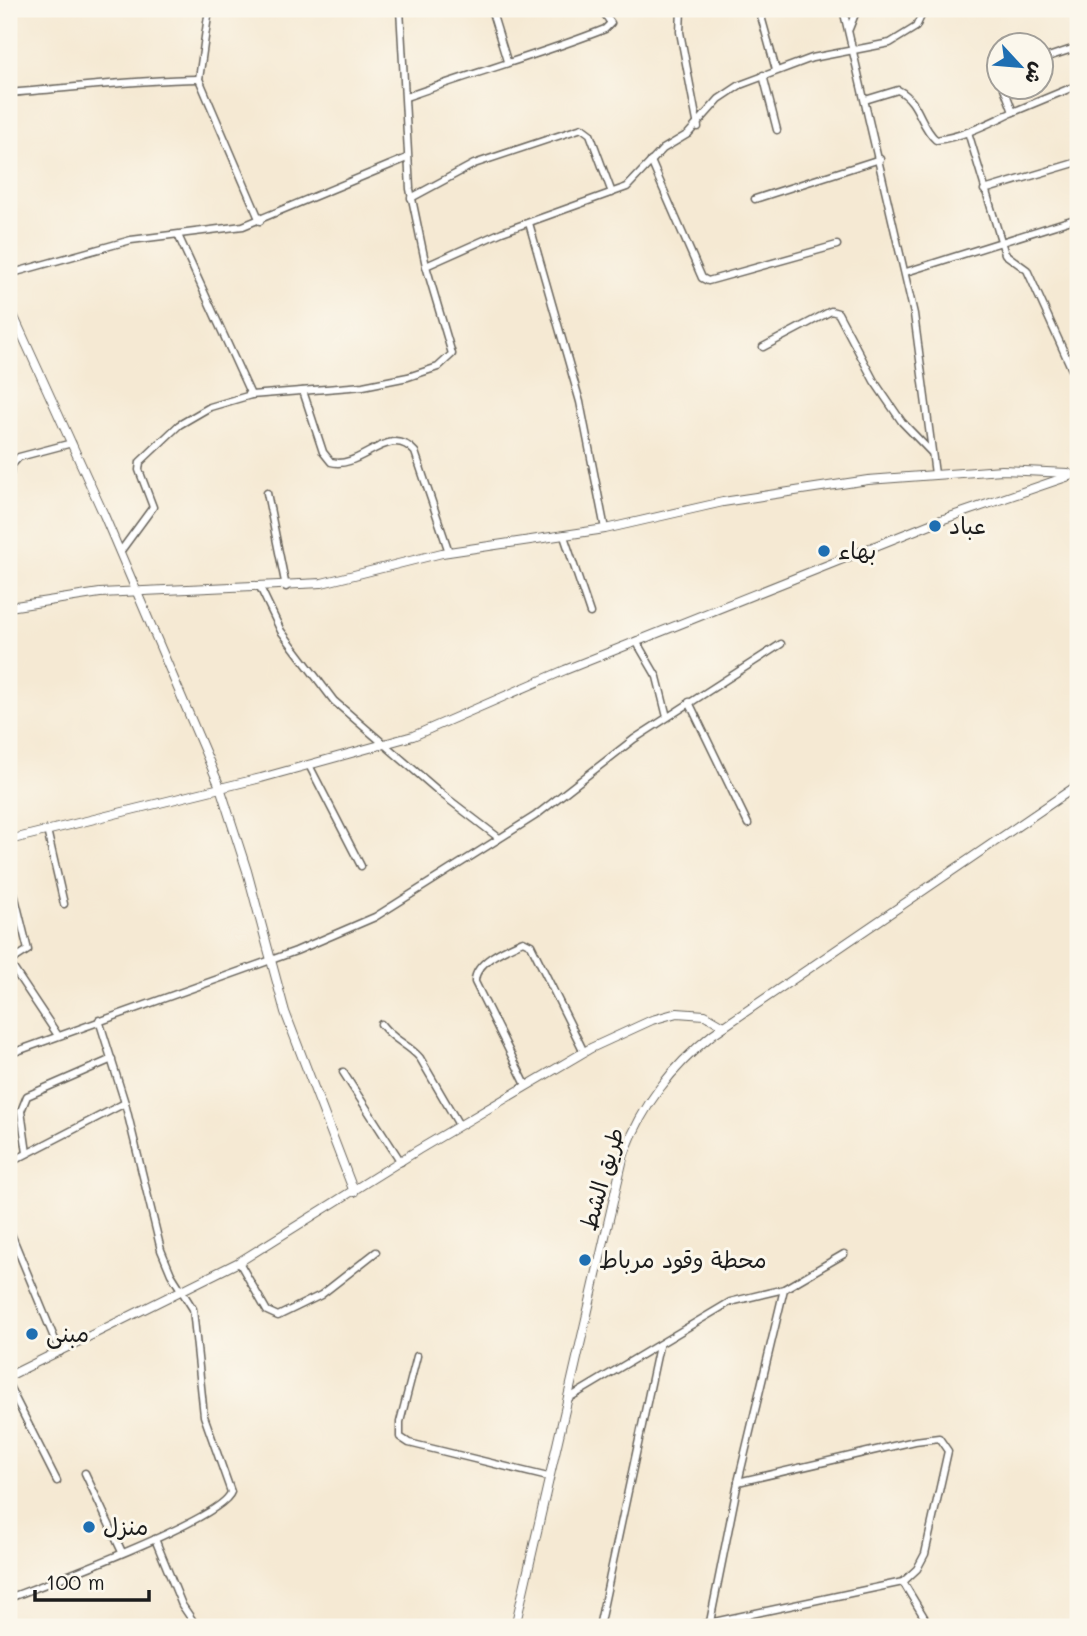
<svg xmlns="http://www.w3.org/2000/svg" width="1087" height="1636" font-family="Mali,'Playpen Sans Arabic',sans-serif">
<rect width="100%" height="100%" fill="#fbf7ec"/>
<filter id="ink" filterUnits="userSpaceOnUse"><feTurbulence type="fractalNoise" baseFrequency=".0143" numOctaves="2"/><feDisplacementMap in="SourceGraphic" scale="14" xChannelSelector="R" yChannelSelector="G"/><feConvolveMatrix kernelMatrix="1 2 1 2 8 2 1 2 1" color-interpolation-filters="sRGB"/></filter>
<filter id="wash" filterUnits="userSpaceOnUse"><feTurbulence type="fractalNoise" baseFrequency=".00686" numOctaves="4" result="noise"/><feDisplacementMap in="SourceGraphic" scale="28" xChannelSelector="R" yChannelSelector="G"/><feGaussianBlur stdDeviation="1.57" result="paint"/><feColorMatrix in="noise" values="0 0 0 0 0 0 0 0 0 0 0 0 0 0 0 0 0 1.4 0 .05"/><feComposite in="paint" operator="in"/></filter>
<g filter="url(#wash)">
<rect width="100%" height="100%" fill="#f5e9d3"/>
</g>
<g filter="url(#ink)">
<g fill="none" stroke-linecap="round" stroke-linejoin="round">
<defs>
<g id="street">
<path d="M 209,9 L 199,79 L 260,221"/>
<path d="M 400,9 L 410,189 L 426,266"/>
<path d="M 491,9 L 507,61"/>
<path d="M 681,9 L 680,32 L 698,127"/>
<path d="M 759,9 L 776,70"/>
<path d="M 843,9 L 914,314 L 935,474"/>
<path d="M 849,29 L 857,9"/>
<path d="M 1042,59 L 1078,47"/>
<path d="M 1000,71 L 1000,76"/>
<path d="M 763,75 L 777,130"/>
<path d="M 9,93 C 72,88 135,80 199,79"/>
<path d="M 406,97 C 472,73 540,55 605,29 L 611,23 L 601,9"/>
<path d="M 865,100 L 898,90 C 920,101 919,125 936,140 C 963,137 989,123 1013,112 L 1004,88"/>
<path d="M 1013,112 L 1078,85"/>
<path d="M 968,132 L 1005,254 L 1027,270 L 1078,383"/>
<path d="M 651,161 L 702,278 L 708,281 L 837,245"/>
<path d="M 984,190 L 1078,162"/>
<path d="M 411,198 L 474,164 L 582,128 L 590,134 L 612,193"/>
<path d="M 755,199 L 880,159"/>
<path d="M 529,223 L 580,402 L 605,529"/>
<path d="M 178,235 L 251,395"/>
<path d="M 906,272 L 1078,218"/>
<path d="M 9,274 L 131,240 L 243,226 L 407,158"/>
<path d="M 763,347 L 831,311 L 838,313 L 874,381 L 902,422 L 931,452"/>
<path d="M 303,391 L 323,452 L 331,462 C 361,470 389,422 415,452 L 449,552"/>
<path d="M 9,479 L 11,466 L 19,457 L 72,443"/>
<path d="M 267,493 L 286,587"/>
<path d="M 564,536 L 590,613"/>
<path d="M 120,552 L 153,507 L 139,470 L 140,462 L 179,425 L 210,407 L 251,395 L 363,386 L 408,377 L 438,367 L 452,354 L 426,266 L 502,232 L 627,187 L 663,149 L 688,134 L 719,99 L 740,85 L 812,58 L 890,43 L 916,27 L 921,16 L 919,9"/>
<path d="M 260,587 L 281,631 L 334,701 L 443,795 L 499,838"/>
<path d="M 636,641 L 657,677 L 667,717"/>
<path d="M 689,702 L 748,824"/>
<path d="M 309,765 L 361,866"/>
<path d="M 47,830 L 64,904"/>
<path d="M 9,873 L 28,950 L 11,961"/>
<path d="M 9,962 L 57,1034"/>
<path d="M 381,1024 C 394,1041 408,1044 420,1058 L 459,1125"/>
<path d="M 9,1054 L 296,951 L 375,917 L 535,816 L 634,739 L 781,644"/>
<path d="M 343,1072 L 401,1162"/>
<path d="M 526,1085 L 475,982 C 474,962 507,948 523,941 L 531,945 L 584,1052"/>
<path d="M 27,1153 L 21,1111 L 27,1096 L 112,1059"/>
<path d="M 9,1163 L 125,1103"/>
<path d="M 9,1229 L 60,1352"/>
<path d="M 239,1262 L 267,1311 L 278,1316 L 321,1295 L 376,1252"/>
<path d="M 417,1356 L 400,1422 L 400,1437 L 409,1443 L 548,1477"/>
<path d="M 9,1386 L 57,1481"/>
<path d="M 569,1398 L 730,1302 L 784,1289 L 844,1254"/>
<path d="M 85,1473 L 122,1552"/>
<path d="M 155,1539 L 182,1605 L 197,1627"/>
<path d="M 903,1582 L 930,1627"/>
<path d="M 9,1598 C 43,1585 223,1519 231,1492 L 204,1416 L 193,1309 L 171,1274 L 161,1250 L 125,1103 L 99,1020"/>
<path d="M 710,1622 L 738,1482 L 784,1289"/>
<path d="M 599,1627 L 659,1346"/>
<path d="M 690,1627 L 903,1582 L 917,1569 L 925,1554 L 948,1451 L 939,1438 L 915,1441 L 738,1482"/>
</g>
<g id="secondary">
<path d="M 9,306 L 104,515 L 220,787 L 247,871 L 285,1012 L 354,1192"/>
<path d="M 9,607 L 100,593 L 322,583 L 442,553 L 605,529 L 723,502 L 868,480 L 1002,470 L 1068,473"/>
<path d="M 9,840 L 261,778 L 413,736 L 565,670 L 938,521 L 1078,473"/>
<path d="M 9,1376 L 239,1262 L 418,1150 L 591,1048 L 652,1020 L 677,1013 L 705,1015 L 724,1026"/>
<path d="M 515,1627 L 624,1154 C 643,1104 671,1068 713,1034 L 1078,785"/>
</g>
</defs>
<use href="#street" stroke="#68645c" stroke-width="9"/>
<use href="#secondary" stroke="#68645c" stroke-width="10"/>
<use href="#street" stroke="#fff" stroke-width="6"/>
<use href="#secondary" stroke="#fff" stroke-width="8"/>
</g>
</g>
<g fill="#1f6fb2" stroke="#fbf7ec" stroke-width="2.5">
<circle cx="935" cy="526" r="7"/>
<circle cx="824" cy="551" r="7"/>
<circle cx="585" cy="1260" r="7"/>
<circle cx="32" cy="1334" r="7"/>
<circle cx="89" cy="1527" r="7"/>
</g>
<g text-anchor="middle" stroke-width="6" stroke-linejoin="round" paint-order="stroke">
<g font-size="23" fill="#1c1c1c" stroke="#fbf7ec" text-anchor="start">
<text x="949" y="534">عباد</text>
<text x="838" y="559">بهاء</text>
<text x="599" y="1268">محطة وقود مرباط</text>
<text x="46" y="1342">مبنى</text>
<text x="103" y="1535">منزل</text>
</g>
<g font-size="23" fill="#1c1c1c" stroke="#fbf7ec">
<text transform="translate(602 1179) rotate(-74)" y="8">طريق الشط</text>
</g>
</g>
<rect width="1087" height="1636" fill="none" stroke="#fbf7ec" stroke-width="35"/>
<g transform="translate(1020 66) rotate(116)"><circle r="33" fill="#fbf7ec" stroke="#a29f99" stroke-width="2"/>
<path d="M0-5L12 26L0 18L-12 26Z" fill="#1f6fb2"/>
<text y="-10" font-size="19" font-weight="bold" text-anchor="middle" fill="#1c1c1c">ش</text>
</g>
<path d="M35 1590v10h114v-10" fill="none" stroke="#1c1c1c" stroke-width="3.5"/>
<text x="46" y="1590" font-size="21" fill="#1c1c1c" stroke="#fbf7ec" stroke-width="5" paint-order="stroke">100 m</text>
</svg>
